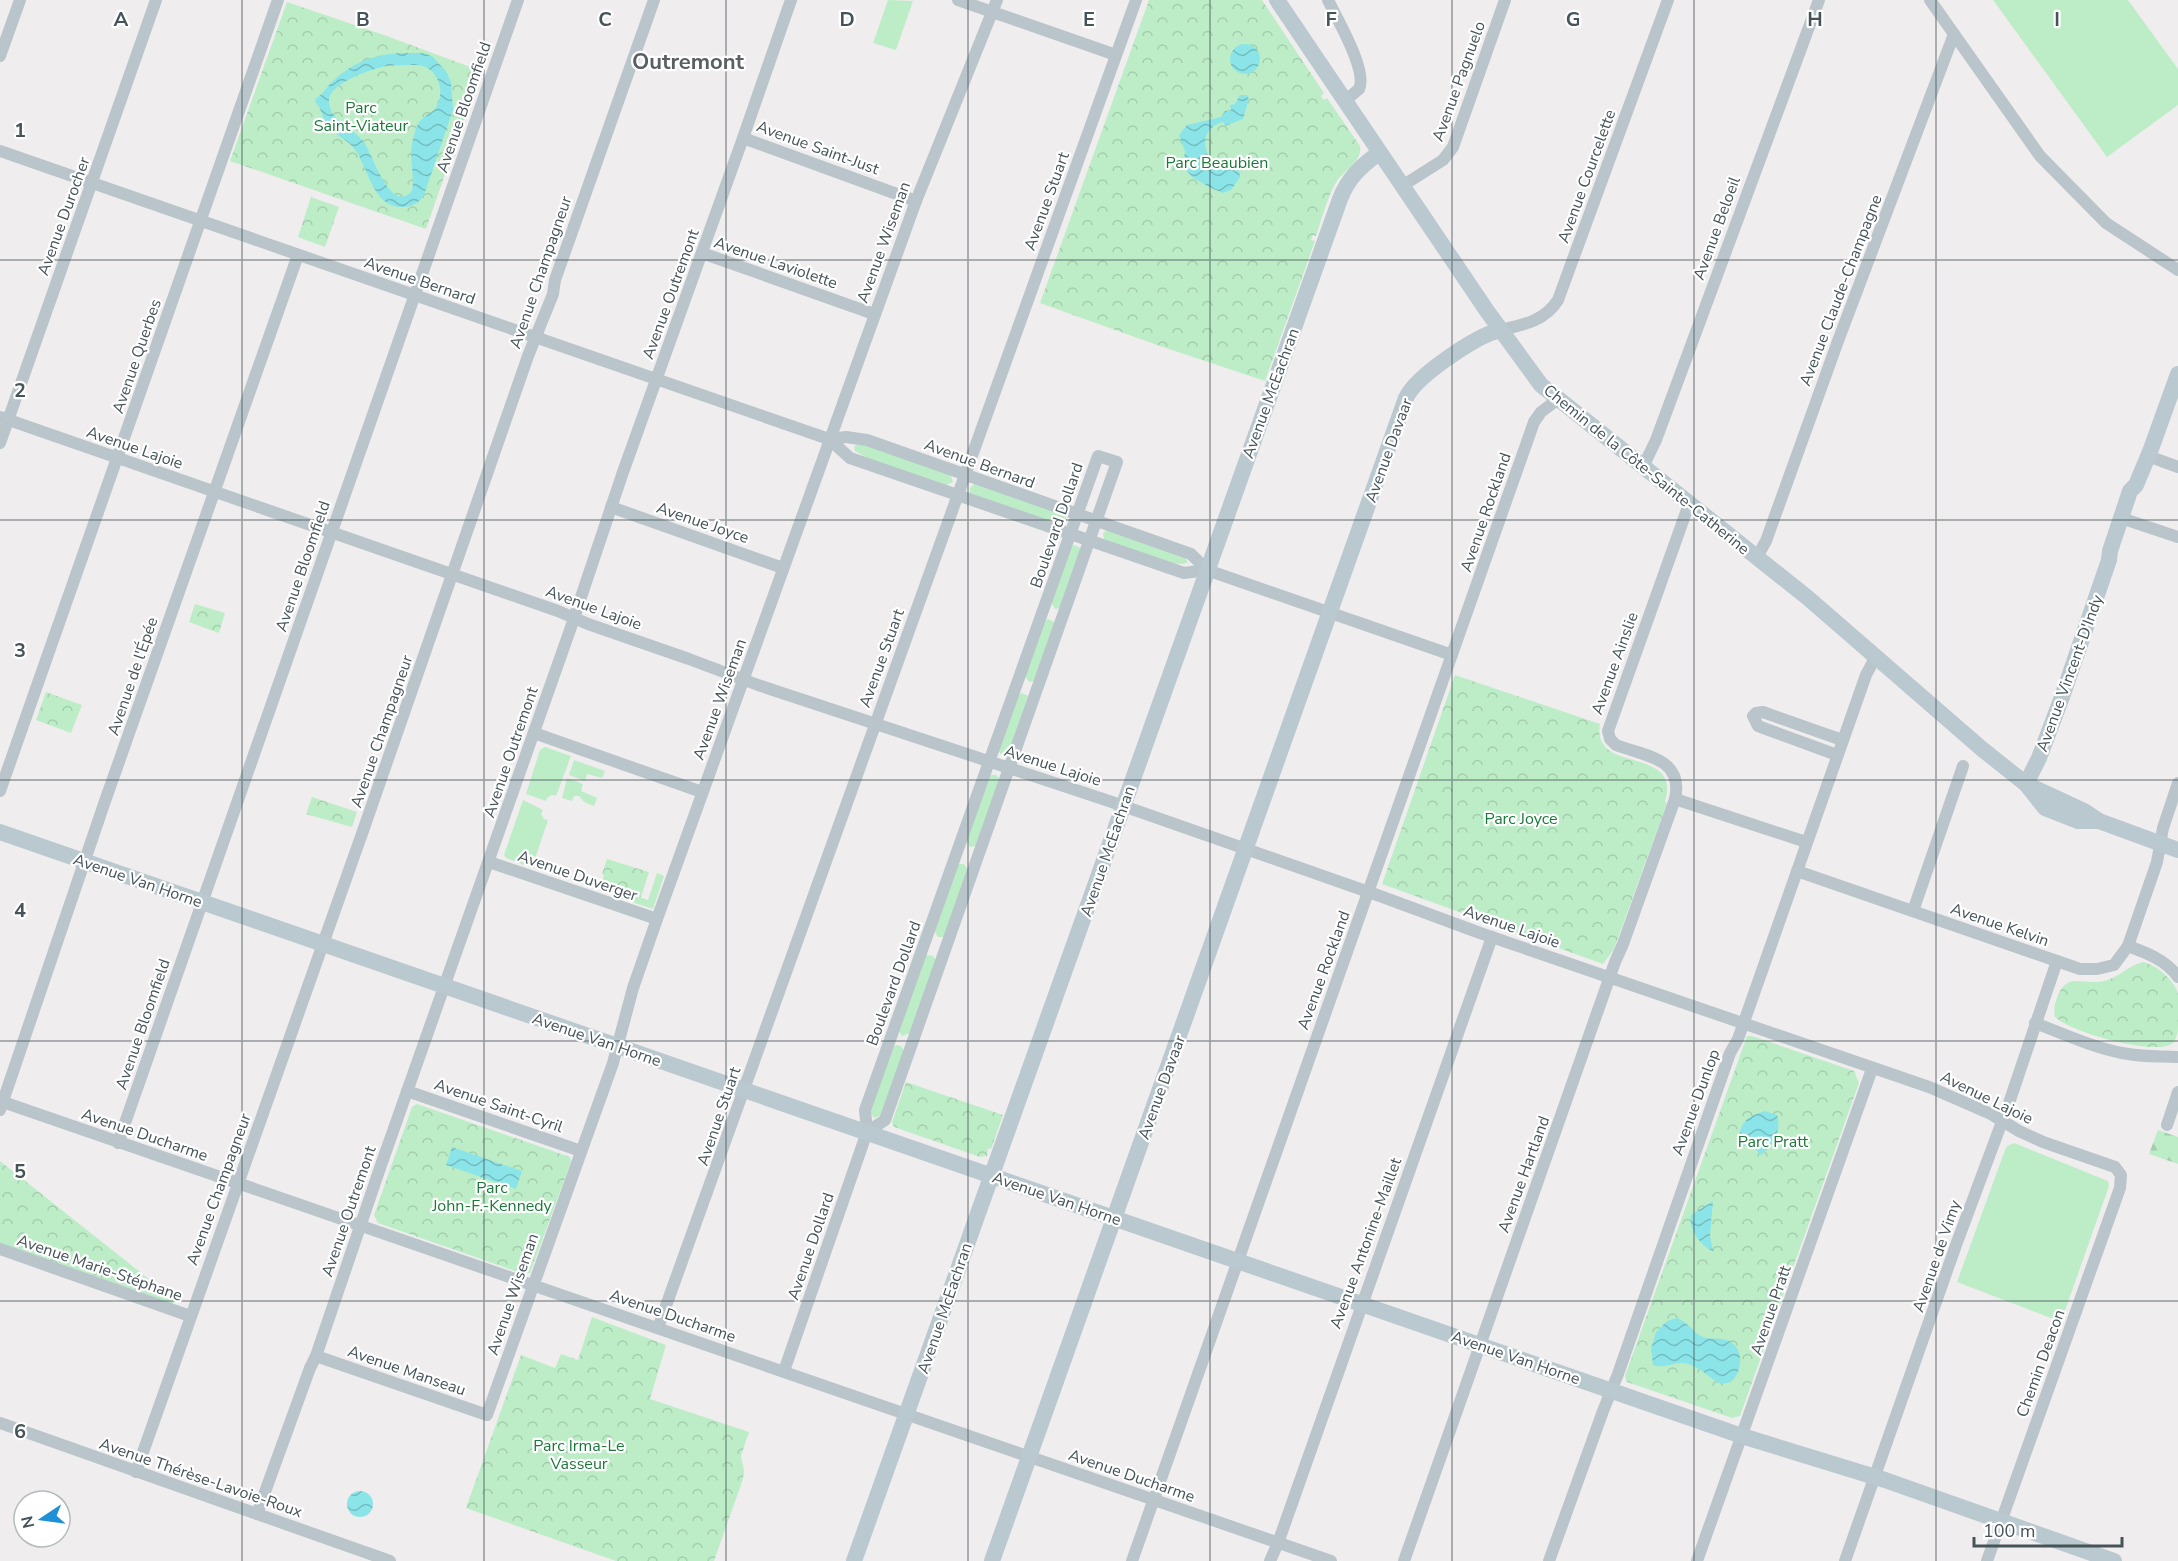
<svg xmlns="http://www.w3.org/2000/svg" width="2178" height="1561" font-family="'Nunito Sans',sans-serif">
<defs>
<pattern id="forest-firs" width="22" height="20" patternUnits="userSpaceOnUse" patternTransform="scale(1.5)"><rect width="22" height="20" fill="#bdedc7"/><path d="M5 1l3.5 6h-7zM16 11l3.5 6h-7z" fill="#a4cdad"/></pattern>
<pattern id="park-crowns" width="20" height="18" patternUnits="userSpaceOnUse" patternTransform="scale(1.5)"><rect width="20" height="18" fill="#bdedc7"/><path d="M2 6a3 3 0 1 1 6 0M12 15a3 3 0 1 1 6 0" fill="none" stroke="#a4cdad"/></pattern>
<pattern id="water-waves" width="16" height="10" patternUnits="userSpaceOnUse" patternTransform="scale(1.5)"><rect width="16" height="10" fill="#8be5e8"/><path d="M0 5q4-4 8 0t8 0" fill="none" stroke="#73bcbf"/></pattern>
</defs>
<rect width="100%" height="100%" fill="#f0edee"/>
<g fill="#bdedc7">
<path d="M 888,0 L 913,1 L 896,50 L 873,43 Z"/>
<path d="M 1993,0 L 2128,0 L 2178,69 L 2178,105 L 2107,157 Z"/>
<path d="M 856,445 L 864,445 L 950,474 L 953,482 L 944,486 L 873,461 L 855,451 L 854,447 Z"/>
<path d="M 975,483 L 1065,514 L 1066,520 L 1060,525 L 970,493 L 970,488 Z"/>
<path d="M 1109,529 L 1185,558 L 1188,562 C 1175,571 1120,545 1104,539 L 1103,533 Z"/>
<path d="M 1075,545 L 1082,549 L 1060,608 L 1055,609 L 1051,602 L 1072,546 Z"/>
<path d="M 1048,619 L 1056,623 L 1035,681 L 1029,682 L 1025,676 L 1045,621 Z"/>
<path d="M 1022,693 L 1028,696 L 1009,755 L 1002,756 L 998,750 L 1018,695 Z"/>
<path d="M 545,747 L 571,756 L 558,791 L 556,796 L 552,795 L 547,798 L 546,801 L 526,794 L 540,750 Z"/>
<path d="M 574,760 L 605,771 L 602,778 L 587,774 L 585,781 L 569,775 Z"/>
<path d="M 991,775 L 996,775 L 1000,779 L 976,846 L 970,847 L 966,840 L 988,777 Z"/>
<path d="M 567,778 L 583,784 L 581,791 L 597,798 L 594,806 L 584,802 L 579,796 L 574,796 L 572,801 L 562,798 Z"/>
<path d="M 523,800 L 543,810 L 541,814 L 544,819 L 548,820 L 532,868 L 506,858 L 504,855 Z"/>
<path d="M 959,864 L 964,864 L 968,870 L 944,937 L 938,937 L 934,931 L 957,866 Z"/>
<path d="M 657,873 L 664,876 L 653,909 L 613,896 L 615,889 L 648,900 Z"/>
<path d="M 927,955 L 933,956 L 936,960 L 910,1033 L 902,1036 L 898,1030 L 924,957 Z"/>
<path d="M 897,1045 L 901,1046 L 904,1051 L 882,1115 L 874,1118 L 870,1111 L 893,1047 Z"/>
<path d="M 2014,1143 L 2108,1181 L 2109,1186 L 2061,1322 L 1957,1282 L 2005,1150 L 2007,1146 Z"/>
</g>
<path fill="url(#forest-firs)" d="M 2158,1130 L 2178,1137 L 2178,1164 L 2149,1154 Z"/>
<g fill="url(#park-crowns)">
<path d="M 1149,0 L 1262,0 L 1324,93 L 1321,96 L 1324,100 L 1327,98 L 1360,146 C 1363,161 1344,170 1337,181 C 1329,192 1321,222 1316,236 L 1313,235 L 1311,240 L 1315,241 L 1265,381 L 1157,345 L 1040,303 Z"/>
<path d="M 287,2 L 384,35 L 481,71 L 426,229 L 230,161 Z"/>
<path d="M 311,197 L 339,207 L 325,247 L 298,237 Z"/>
<path d="M 195,604 L 225,613 L 219,633 L 189,622 Z"/>
<path d="M 1455,675 L 1600,724 C 1591,776 1682,744 1665,802 L 1667,803 L 1614,949 L 1603,964 L 1382,884 Z"/>
<path d="M 46,692 L 82,705 L 71,733 L 36,720 Z"/>
<path d="M 312,797 L 357,812 L 352,827 L 306,814 Z"/>
<path d="M 607,859 L 649,872 L 641,897 L 602,883 L 604,875 L 602,874 Z"/>
<path d="M 2143,962 C 2156,964 2176,982 2178,994 C 2178,1003 2178,1013 2178,1022 C 2178,1030 2178,1037 2173,1043 C 2156,1057 2070,1032 2055,1017 C 2053,1009 2055,1003 2058,995 C 2069,969 2088,989 2110,979 C 2122,974 2130,965 2143,962 Z"/>
<path d="M 1747,1036 L 1752,1036 L 1854,1071 L 1859,1083 L 1740,1416 L 1732,1418 L 1627,1382 L 1625,1376 Z"/>
<path d="M 906,1082 L 1003,1115 L 991,1149 L 988,1148 L 987,1156 L 980,1157 L 894,1127 L 892,1122 Z"/>
<path d="M 417,1104 L 570,1157 L 571,1162 L 530,1273 L 521,1273 L 378,1223 L 374,1215 L 412,1107 Z"/>
<path d="M 0,1161 L 174,1299 L 173,1304 L 0,1243 Z"/>
<path d="M 592,1317 L 666,1345 L 650,1399 L 749,1432 L 741,1456 L 744,1471 L 743,1479 L 714,1561 L 616,1561 L 466,1508 L 521,1355 L 555,1368 L 561,1354 L 578,1360 Z"/>
</g>
<g fill="url(#water-waves)" fill-rule="evenodd">
<circle cx="1245" cy="59" r="15"/>
<path d="M 398,53 L 423,53 L 432,56 L 446,71 L 451,82 L 453,110 L 424,195 C 420,202 414,206 405,207 C 374,210 369,171 356,151 C 349,140 336,136 328,126 C 322,119 322,108 315,102 L 316,98 C 323,95 327,86 333,81 C 352,63 373,55 398,53 ZM 418,65 C 438,67 447,93 435,109 C 430,114 424,116 420,121 C 415,127 414,137 412,143 C 409,160 415,175 412,191 C 390,216 372,151 363,141 C 352,127 328,120 329,100 C 330,83 372,69 386,66 C 397,65 408,65 418,65 Z"/>
<path d="M 1240,95 L 1247,95 L 1249,99 L 1243,119 L 1225,126 L 1223,122 C 1206,127 1200,142 1210,157 C 1212,159 1215,163 1218,164 C 1221,164 1225,163 1228,162 L 1239,169 L 1240,177 L 1231,190 L 1223,193 L 1211,188 L 1192,177 L 1183,166 L 1185,151 L 1179,135 L 1187,125 L 1221,117 L 1225,111 L 1231,110 L 1230,105 L 1235,104 Z"/>
<path d="M 1765,1111 L 1777,1115 C 1782,1132 1774,1145 1761,1155 L 1752,1146 L 1740,1146 C 1737,1125 1745,1117 1765,1111 Z"/>
<path d="M 452,1147 L 522,1171 L 516,1189 L 446,1165 Z"/>
<path d="M 1713,1201 L 1710,1236 L 1713,1251 C 1700,1246 1688,1228 1691,1215 Z"/>
<path d="M 1677,1318 C 1688,1322 1693,1333 1703,1337 C 1710,1340 1718,1337 1726,1340 C 1745,1345 1743,1372 1731,1382 L 1722,1384 L 1717,1382 C 1707,1376 1695,1363 1682,1363 C 1672,1363 1663,1369 1653,1365 L 1651,1349 L 1656,1332 L 1667,1321 Z"/>
<circle cx="360" cy="1504" r="13"/>
</g>
<g fill="none" stroke-linecap="round" stroke-linejoin="round">
<g stroke="#b9c5ca" stroke-width="12">
<path d="M 958,0 L 1116,55"/>
<path d="M 1328,0 C 1337,19 1368,71 1359,89 L 1345,101"/>
<path d="M 1930,0 L 2040,156 L 2106,223 L 2178,270"/>
<path d="M 0,56 L 20,0"/>
<path d="M 743,138 L 916,201"/>
<path d="M 0,151 L 823,437 L 829,439 L 850,458 L 1184,573 L 1207,570"/>
<path d="M 1402,186 L 1443,160 L 1453,147 L 1505,0"/>
<path d="M 702,253 L 874,314"/>
<path d="M 1500,330 C 1523,325 1545,321 1558,300 L 1668,0"/>
<path d="M 0,417 L 558,611 L 588,624 L 689,659 L 758,685 L 1109,801 L 1380,896 L 1480,933 L 1929,1087 L 1991,1114 L 2019,1131 L 2043,1142 L 2115,1167 L 2121,1175 L 2120,1188 L 1987,1561"/>
<path d="M 829,439 L 846,437 L 867,440 L 1191,554 L 1207,570 L 1452,655"/>
<path d="M 0,443 L 156,0"/>
<path d="M 2148,456 L 2178,467"/>
<path d="M 1643,467 L 1656,440 L 1819,0"/>
<path d="M 611,507 L 783,568"/>
<path d="M 2121,518 L 2178,537"/>
<path d="M 1757,557 L 1766,541 L 1838,341 L 1954,34"/>
<path d="M 534,733 L 702,792"/>
<path d="M 1837,755 L 1758,726 L 1753,716 L 1756,713 L 1763,712 L 1842,740"/>
<path d="M 0,791 L 278,0"/>
<path d="M 1675,799 L 1806,842"/>
<path d="M 489,862 L 657,919"/>
<path d="M 1797,871 L 2080,969 L 2097,969 L 2114,965 L 2128,946 L 2157,862 L 2163,828 L 2178,783"/>
<path d="M 1913,911 L 1963,766"/>
<path d="M 2128,946 C 2147,953 2166,960 2178,977"/>
<path d="M 2035,1023 C 2064,1034 2092,1047 2122,1053 C 2141,1057 2159,1056 2178,1057"/>
<path d="M 407,1091 L 581,1151"/>
<path d="M 3,1102 L 1331,1561"/>
<path d="M 0,1110 L 104,804 L 298,255"/>
<path d="M 2167,1125 L 2178,1092"/>
<path d="M 118,1143 L 518,0"/>
<path d="M 0,1249 L 190,1316"/>
<path d="M 658,1328 L 1136,0"/>
<path d="M 316,1356 L 487,1415 L 613,1063 L 633,988 L 657,919 L 916,201 L 997,0"/>
<path d="M 784,1371 L 867,1132 L 865,1110 L 1098,456 L 1117,462 L 885,1120 L 867,1132"/>
<path d="M 0,1423 L 390,1561"/>
<path d="M 136,1472 L 364,828 L 528,356 L 553,294 L 555,280 L 654,0"/>
<path d="M 257,1514 L 310,1368 L 316,1356 L 380,1168 L 570,630 L 623,472 L 743,138 L 791,0"/>
<path d="M 1132,1561 L 1534,422 L 1541,412 L 1557,400"/>
<path d="M 1270,1561 L 1278,1543 L 1492,937"/>
<path d="M 1404,1561 L 1615,962 L 1623,944 L 1675,799 C 1684,758 1645,756 1616,745 L 1610,739 L 1608,731 L 1689,504"/>
<path d="M 1549,1561 L 1603,1411 L 1618,1374 L 1730,1053 L 1738,1039 L 1866,675 L 1876,656"/>
<path d="M 1697,1561 L 1872,1069"/>
<path d="M 1845,1561 L 1956,1245 L 2009,1103 L 2057,961"/>
</g>
<g stroke="#bac8cf" stroke-width="16">
<path d="M 1277,0 L 1487,311 L 1541,385 L 1808,598 L 1982,749 L 2026,784 L 2045,808 L 2078,821 L 2099,821"/>
<path d="M 2026,784 L 2039,758 L 2062,697 L 2109,560 L 2110,551 L 2130,491 L 2136,485 L 2151,449 L 2178,374"/>
<path d="M 2026,784 L 2084,811 L 2099,821 L 2178,850"/>
<path d="M 0,832 L 1742,1436 L 1885,1480 L 2114,1561"/>
<path d="M 854,1561 L 1340,199 C 1348,178 1361,166 1379,153"/>
<path d="M 992,1561 L 1406,398 C 1416,376 1476,336 1500,330"/>
</g>
</g>
<path fill="none" stroke="#46545a" stroke-width="1.5" stroke-opacity="0.55" d="M 242,0 L 242,1561M 484,0 L 484,1561M 726,0 L 726,1561M 968,0 L 968,1561M 1210,0 L 1210,1561M 1452,0 L 1452,1561M 1694,0 L 1694,1561M 1936,0 L 1936,1561M 0,260 L 2178,260M 0,520 L 2178,520M 0,780 L 2178,780M 0,1041 L 2178,1041M 0,1301 L 2178,1301"/>
<g text-anchor="middle" stroke-width="4.5" stroke-linejoin="round" paint-order="stroke">
<g font-size="16" fill="#46545a" stroke="#fff">
<text transform="translate(1458 81) rotate(-70)" y="6">Avenue Pagnuelo</text>
<text transform="translate(463 107) rotate(-71)" y="6">Avenue Bloomfield</text>
<text transform="translate(818 147) rotate(20)" y="6">Avenue Saint-Just</text>
<text transform="translate(1586 176) rotate(-70)" y="6">Avenue Courcelette</text>
<text transform="translate(1046 201) rotate(-70)" y="6">Avenue Stuart</text>
<text transform="translate(63 216) rotate(-70)" y="6">Avenue Durocher</text>
<text transform="translate(1716 228) rotate(-70)" y="6">Avenue Beloeil</text>
<text transform="translate(883 242) rotate(-70)" y="6">Avenue Wiseman</text>
<text transform="translate(776 262) rotate(19)" y="6">Avenue Laviolette</text>
<text transform="translate(540 272) rotate(-71)" y="6">Avenue Champagneur</text>
<text transform="translate(420 280) rotate(19)" y="6">Avenue Bernard</text>
<text transform="translate(1840 290) rotate(-69)" y="6">Avenue Claude-Champagne</text>
<text transform="translate(670 294) rotate(-70)" y="6">Avenue Outremont</text>
<text transform="translate(136 356) rotate(-71)" y="6">Avenue Querbes</text>
<text transform="translate(1270 393) rotate(-70)" y="6">Avenue McEachran</text>
<text transform="translate(135 447) rotate(19)" y="6">Avenue Lajoie</text>
<text transform="translate(1388 450) rotate(-70)" y="6">Avenue Davaar</text>
<text transform="translate(980 463) rotate(20)" y="6">Avenue Bernard</text>
<text transform="translate(1647 469) rotate(39)" y="6">Chemin de la Côte-Sainte-Catherine</text>
<text transform="translate(1485 512) rotate(-71)" y="6">Avenue Rockland</text>
<text transform="translate(703 522) rotate(19)" y="6">Avenue Joyce</text>
<text transform="translate(1056 525) rotate(-71)" y="6">Boulevard Dollard</text>
<text transform="translate(302 566) rotate(-71)" y="6">Avenue Bloomfield</text>
<text transform="translate(594 607) rotate(20)" y="6">Avenue Lajoie</text>
<text transform="translate(881 658) rotate(-70)" y="6">Avenue Stuart</text>
<text transform="translate(1614 663) rotate(-70)" y="6">Avenue Ainslie</text>
<text transform="translate(2069 673) rotate(-70)" y="6">Avenue Vincent-D'Indy</text>
<text transform="translate(132 676) rotate(-71)" y="6">Avenue de l'Épée</text>
<text transform="translate(719 699) rotate(-70)" y="6">Avenue Wiseman</text>
<text transform="translate(381 731) rotate(-71)" y="6">Avenue Champagneur</text>
<text transform="translate(510 752) rotate(-71)" y="6">Avenue Outremont</text>
<text transform="translate(1053 765) rotate(18)" y="6">Avenue Lajoie</text>
<text transform="translate(1107 851) rotate(-71)" y="6">Avenue McEachran</text>
<text transform="translate(578 875) rotate(19)" y="6">Avenue Duverger</text>
<text transform="translate(138 880) rotate(19)" y="6">Avenue Van Horne</text>
<text transform="translate(2000 924) rotate(19)" y="6">Avenue Kelvin</text>
<text transform="translate(1512 926) rotate(19)" y="6">Avenue Lajoie</text>
<text transform="translate(1323 970) rotate(-70)" y="6">Avenue Rockland</text>
<text transform="translate(893 983) rotate(-70)" y="6">Boulevard Dollard</text>
<text transform="translate(142 1024) rotate(-71)" y="6">Avenue Bloomfield</text>
<text transform="translate(597 1039) rotate(19)" y="6">Avenue Van Horne</text>
<text transform="translate(1161 1087) rotate(-70)" y="6">Avenue Davaar</text>
<text transform="translate(1987 1097) rotate(26)" y="6">Avenue Lajoie</text>
<text transform="translate(1695 1102) rotate(-70)" y="6">Avenue Dunlop</text>
<text transform="translate(499 1105) rotate(19)" y="6">Avenue Saint-Cyril</text>
<text transform="translate(718 1116) rotate(-71)" y="6">Avenue Stuart</text>
<text transform="translate(145 1134) rotate(19)" y="6">Avenue Ducharme</text>
<text transform="translate(1523 1174) rotate(-70)" y="6">Avenue Hartland</text>
<text transform="translate(218 1189) rotate(-70)" y="6">Avenue Champagneur</text>
<text transform="translate(1057 1198) rotate(19)" y="6">Avenue Van Horne</text>
<text transform="translate(348 1211) rotate(-71)" y="6">Avenue Outremont</text>
<text transform="translate(1365 1243) rotate(-70)" y="6">Avenue Antonine-Maillet</text>
<text transform="translate(810 1246) rotate(-71)" y="6">Avenue Dollard</text>
<text transform="translate(1936 1256) rotate(-71)" y="6">Avenue de Vimy</text>
<text transform="translate(100 1267) rotate(19)" y="6">Avenue Marie-Stéphane</text>
<text transform="translate(512 1294) rotate(-71)" y="6">Avenue Wiseman</text>
<text transform="translate(944 1308) rotate(-71)" y="6">Avenue McEachran</text>
<text transform="translate(1770 1310) rotate(-71)" y="6">Avenue Pratt</text>
<text transform="translate(673 1315) rotate(19)" y="6">Avenue Ducharme</text>
<text transform="translate(1516 1357) rotate(19)" y="6">Avenue Van Horne</text>
<text transform="translate(2040 1363) rotate(-70)" y="6">Chemin Deacon</text>
<text transform="translate(407 1370) rotate(19)" y="6">Avenue Manseau</text>
<text transform="translate(1132 1475) rotate(19)" y="6">Avenue Ducharme</text>
<text transform="translate(201 1477) rotate(19)" y="6">Avenue Thérèse-Lavoie-Roux</text>
</g>
<g font-size="16" fill="#1a7939" stroke="#fff">
<text x="361" y="113">Parc<tspan x="361" dy="18">Saint-Viateur</tspan></text>
<text x="1217" y="168">Parc Beaubien</text>
<text x="1521" y="824">Parc Joyce</text>
<text x="1773" y="1147">Parc Pratt</text>
<text x="492" y="1193">Parc<tspan x="492" dy="18">John-F.-Kennedy</tspan></text>
<text x="579" y="1451">Parc Irma-Le<tspan x="579" dy="18">Vasseur</tspan></text>
</g>
<g font-size="22" font-weight="bold" fill="#5a5f62" stroke="#fff">
<text x="688" y="69">Outremont</text>
</g>
</g>
<g font-size="20" text-anchor="middle" font-weight="bold" fill="#46545a" stroke="#fff" stroke-width="4.5" stroke-linejoin="round" paint-order="stroke">
<text x="121" y="26">A</text>
<text x="363" y="26">B</text>
<text x="605" y="26">C</text>
<text x="847" y="26">D</text>
<text x="1089" y="26">E</text>
<text x="1331" y="26">F</text>
<text x="1573" y="26">G</text>
<text x="1815" y="26">H</text>
<text x="2057" y="26">I</text>
<text x="20" y="137">1</text>
<text x="20" y="397">2</text>
<text x="20" y="657">3</text>
<text x="20" y="917">4</text>
<text x="20" y="1178">5</text>
<text x="20" y="1438">6</text>
</g>
<g transform="translate(42 1519) rotate(257)"><circle r="28" fill="#ffffff" stroke="#b5bbbd" stroke-width="1.5"/>
<path d="M0-4.5L10 22L0 15L-10 22Z" fill="#1f90d8"/>
<text y="-9" font-size="16" font-weight="bold" text-anchor="middle" fill="#46545a">N</text>
</g>
<path d="M1974 1537v9h148v-9" fill="none" stroke="#46545a" stroke-width="3"/>
<text x="1983" y="1537" font-size="18" fill="#46545a" stroke="#ffffff" stroke-width="4.5" paint-order="stroke">100 m</text>
</svg>
